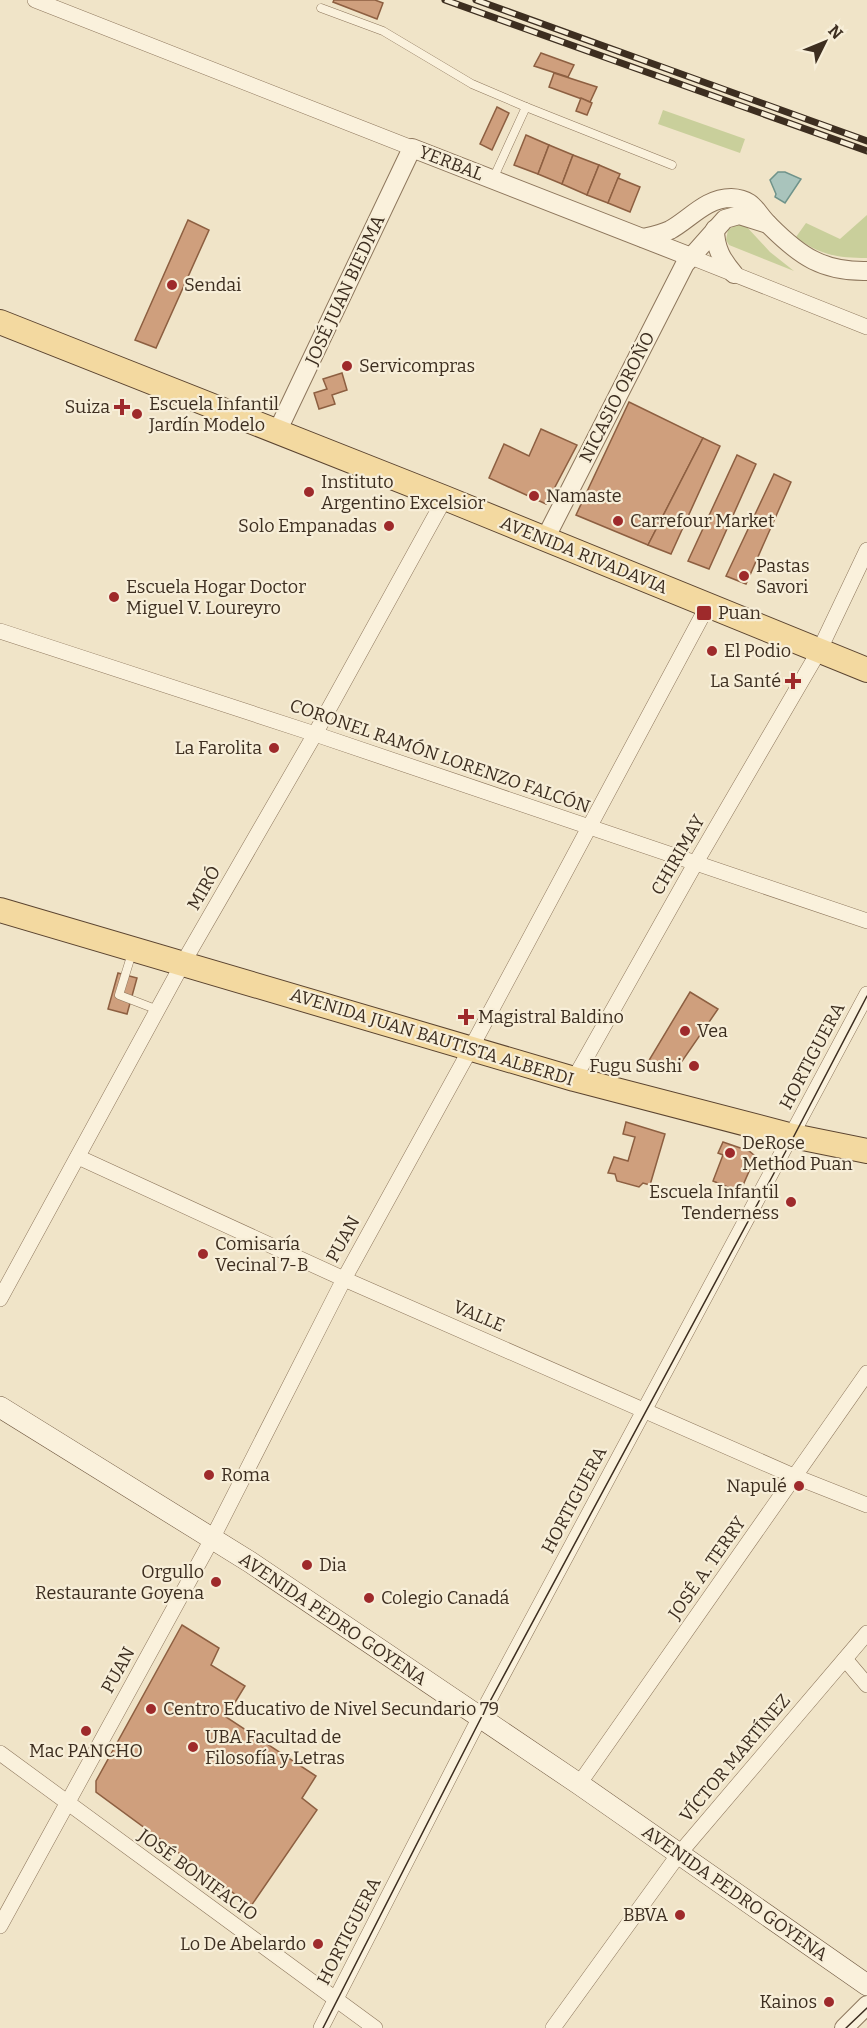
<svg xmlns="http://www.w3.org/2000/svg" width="867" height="2028" font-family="Bitter,serif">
<rect width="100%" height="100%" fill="#f0e4c8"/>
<g fill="#c9cf9b">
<path d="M 663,110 L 745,139 L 740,153 L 658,124 Z"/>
<path d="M 867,215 L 867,258 C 838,258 819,255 796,237 L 806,223 L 840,239 Z"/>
<path d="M 737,224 L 745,225 L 770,252 L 794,271 L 729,245 L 726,240 L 728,230 Z"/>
</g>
<path fill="#a9c4bc" stroke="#6f938a" stroke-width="1.5" d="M 778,172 L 785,172 L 801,179 L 785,203 L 775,197 L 776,194 L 770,180 Z"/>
<g fill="#cf9f7d" stroke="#8d5f41" stroke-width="1.5">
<path d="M 334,0 L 375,0 L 383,3 L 377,19 L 333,2 Z"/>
<path d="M 541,53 L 574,65 L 568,77 L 534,66 Z"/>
<path d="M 554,73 L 597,87 L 590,102 L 549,87 Z"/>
<path d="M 581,98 L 592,103 L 587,115 L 576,111 Z"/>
<path d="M 497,107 L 509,113 L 492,150 L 480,144 Z"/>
<path d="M 526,135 L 549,145 L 538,174 L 514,165 Z"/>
<path d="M 549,145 L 573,155 L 562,184 L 538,174 Z"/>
<path d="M 573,155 L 599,165 L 587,195 L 562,184 Z"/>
<path d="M 599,165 L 620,174 L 608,203 L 587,195 Z"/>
<path d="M 618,178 L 640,187 L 630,212 L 608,203 Z"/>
<path d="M 188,220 L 209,230 L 156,348 L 135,340 Z"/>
<path d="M 342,373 L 347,390 L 332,395 L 335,404 L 319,409 L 314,393 L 327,389 L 323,379 Z"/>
<path d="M 629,402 L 703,438 L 648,545 L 576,515 Z"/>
<path d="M 541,429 L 577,445 L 546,504 L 489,478 L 504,444 L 529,456 Z"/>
<path d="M 703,438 L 720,446 L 671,554 L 648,545 Z"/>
<path d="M 737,455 L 756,464 L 709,569 L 688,561 Z"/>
<path d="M 774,474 L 791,482 L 746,584 L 726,576 Z"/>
<path d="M 118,973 L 137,978 L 127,1014 L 108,1009 Z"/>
<path d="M 690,992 L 718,1009 L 676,1070 L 648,1062 Z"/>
<path d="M 626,1122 L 665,1134 L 650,1185 L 643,1183 L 639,1187 L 617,1181 L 615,1174 L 608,1173 L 614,1157 L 628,1161 L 635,1137 L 623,1134 Z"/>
<path d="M 723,1142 L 749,1151 L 754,1155 L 754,1160 L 740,1192 L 713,1181 L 723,1155 L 718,1153 Z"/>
<path d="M 182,1625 L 219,1648 L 211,1665 L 245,1686 L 226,1717 L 316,1776 L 302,1798 L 317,1810 L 251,1906 L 96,1792 L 96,1781 Z"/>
</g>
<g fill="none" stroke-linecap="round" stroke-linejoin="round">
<defs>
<g id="service">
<path d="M 321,8 L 383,31 L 472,84 L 526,107 L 493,179"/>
<path d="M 526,107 L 672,165"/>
<path d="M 132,953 L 119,995 L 158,1010"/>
</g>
<g id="minor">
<path d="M 35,0 L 412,148"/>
<path d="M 691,257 L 867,327"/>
<path d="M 0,631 L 315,734 L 867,921"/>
<path d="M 574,1079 L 695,864 L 819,651 L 867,550"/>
<path d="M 78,1157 L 344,1279 L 796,1477 L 867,1505"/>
<path d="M 0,1299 L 183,963 L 315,734 L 445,498"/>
<path d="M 845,1659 L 867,1685"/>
<path d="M 0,1753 L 375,2028"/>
<path d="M 579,1784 L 867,1373"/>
<path d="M 0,1926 L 212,1539 L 344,1279 L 471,1048 L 708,605"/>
<path d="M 321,2028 L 480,1717 L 867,994"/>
<path d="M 553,2028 L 679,1854 L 867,1633"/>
</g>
<g id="tertiary">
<path d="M 715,229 C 715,248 722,260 734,274"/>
<path d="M 643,238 C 652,236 662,234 670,230 C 690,219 706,198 731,198 C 755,199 755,212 770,226 C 800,256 823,272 867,271"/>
<path d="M 277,432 L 412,148 L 691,257"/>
<path d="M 545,539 L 685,264 L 725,219 L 739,215 L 768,224"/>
<path d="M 844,2028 L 867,2005"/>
</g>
<path id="secondary" d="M 0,1407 L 250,1562 L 579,1784 L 867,1985"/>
<g id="primary">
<path d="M 0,322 L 445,498 L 867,670"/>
<path d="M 0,910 L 574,1079 L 793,1136 L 867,1151"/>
</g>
</defs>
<use href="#service" stroke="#8d765c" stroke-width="9"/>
<use href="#minor" stroke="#8d765c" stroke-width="16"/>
<use href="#tertiary" stroke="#8d765c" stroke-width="20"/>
<use href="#secondary" stroke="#6f573f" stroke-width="22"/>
<use href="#primary" stroke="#5b4430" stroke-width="26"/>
<use href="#service" stroke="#faf1dc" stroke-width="8"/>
<use href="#minor" stroke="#faf1dc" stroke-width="15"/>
<use href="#tertiary" stroke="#faf1dc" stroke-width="18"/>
<use href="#secondary" stroke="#faf1dc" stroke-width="21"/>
<use href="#primary" stroke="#f3d9a0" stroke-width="24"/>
<g stroke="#3d2e20" stroke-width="1.5">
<path d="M 323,2028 L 481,1718 L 794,1136 L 867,996"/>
<path d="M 846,2028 L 867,2008"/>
</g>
<defs>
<g id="rail">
<path d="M 445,0 L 867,151"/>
<path d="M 476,0 L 867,141"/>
</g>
</defs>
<use href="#rail" stroke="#3d2e20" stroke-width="7"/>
<use href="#rail" stroke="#f7eed8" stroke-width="4.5" stroke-dasharray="14" stroke-linecap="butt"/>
</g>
<g fill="#9e2a2b" stroke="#f7eed8" stroke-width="2">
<circle cx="172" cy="285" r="6"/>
<circle cx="347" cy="366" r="6"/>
<path d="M119 398h6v6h6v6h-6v6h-6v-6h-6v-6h6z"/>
<circle cx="137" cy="414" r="6"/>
<circle cx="309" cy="492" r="6"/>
<circle cx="534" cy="496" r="6"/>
<circle cx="618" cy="521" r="6"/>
<circle cx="389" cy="526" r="6"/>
<circle cx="744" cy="576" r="6"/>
<circle cx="114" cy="597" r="6"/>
<rect x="696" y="605" width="16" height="16" rx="3"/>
<circle cx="712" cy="651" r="6"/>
<path d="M790 672h6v6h6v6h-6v6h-6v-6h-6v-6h6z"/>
<circle cx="274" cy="748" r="6"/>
<path d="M463 1008h6v6h6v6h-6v6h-6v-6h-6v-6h6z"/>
<circle cx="685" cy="1031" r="6"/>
<circle cx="694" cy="1066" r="6"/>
<circle cx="730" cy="1153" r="6"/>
<circle cx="791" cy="1202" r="6"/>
<circle cx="203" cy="1254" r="6"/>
<circle cx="209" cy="1475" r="6"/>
<circle cx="799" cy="1486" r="6"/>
<circle cx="307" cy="1565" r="6"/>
<circle cx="216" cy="1582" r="6"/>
<circle cx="369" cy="1598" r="6"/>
<circle cx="151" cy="1709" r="6"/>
<circle cx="86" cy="1731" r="6"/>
<circle cx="193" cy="1747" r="6"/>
<circle cx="680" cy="1915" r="6"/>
<circle cx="318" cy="1944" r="6"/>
<circle cx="829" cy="2002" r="6"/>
</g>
<g text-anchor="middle" stroke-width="4.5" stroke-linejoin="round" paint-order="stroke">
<g font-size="18" fill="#3d2e20" stroke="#f7eed8">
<text transform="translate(451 163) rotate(21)" y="6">YERBAL</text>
<text transform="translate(345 290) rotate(-65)" y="6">JOSÉ JUAN BIEDMA</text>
<text transform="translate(617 397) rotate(-63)" y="6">NICASIO OROÑO</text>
<text transform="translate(584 555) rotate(22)" y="6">AVENIDA RIVADAVIA</text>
<text transform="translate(440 756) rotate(19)" y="6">CORONEL RAMÓN LORENZO FALCÓN</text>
<text transform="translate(678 855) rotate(-60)" y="6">CHIRIMAY</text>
<text transform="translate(204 888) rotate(-60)" y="6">MIRÓ</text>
<text transform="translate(432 1037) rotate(17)" y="6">AVENIDA JUAN BAUTISTA ALBERDI</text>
<text transform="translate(812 1056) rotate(-62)" y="6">HORTIGUERA</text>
<text transform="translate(343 1239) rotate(-61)" y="6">PUAN</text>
<text transform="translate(479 1316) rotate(23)" y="6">VALLE</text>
<text transform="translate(574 1500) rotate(-62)" y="6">HORTIGUERA</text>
<text transform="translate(707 1568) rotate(-55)" y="6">JOSÉ A. TERRY</text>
<text transform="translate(333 1619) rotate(34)" y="6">AVENIDA PEDRO GOYENA</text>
<text transform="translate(118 1670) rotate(-61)" y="6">PUAN</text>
<text transform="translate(735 1758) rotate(-50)" y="6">VÍCTOR MARTÍNEZ</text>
<text transform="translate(198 1875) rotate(36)" y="6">JOSÉ BONIFACIO</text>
<text transform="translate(735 1893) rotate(35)" y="6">AVENIDA PEDRO GOYENA</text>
<text transform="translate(349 1931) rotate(-63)" y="6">HORTIGUERA</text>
</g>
<g font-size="18" fill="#3d2e20" stroke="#f7eed8" text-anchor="start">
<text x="184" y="291">Sendai</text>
<text x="359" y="372">Servicompras</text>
<text x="149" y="410">Escuela Infantil<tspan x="149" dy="21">Jardín Modelo</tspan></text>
<text x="110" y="413" text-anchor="end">Suiza</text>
<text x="321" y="488">Instituto<tspan x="321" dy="21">Argentino Excelsior</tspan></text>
<text x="546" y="502">Namaste</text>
<text x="630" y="527">Carrefour Market</text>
<text x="377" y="532" text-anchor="end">Solo Empanadas</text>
<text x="756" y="572">Pastas<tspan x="756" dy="21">Savori</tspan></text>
<text x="126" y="593">Escuela Hogar Doctor<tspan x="126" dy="21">Miguel V. Loureyro</tspan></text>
<text x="718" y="619">Puan</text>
<text x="724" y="657">El Podio</text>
<text x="781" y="687" text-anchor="end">La Santé</text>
<text x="262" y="754" text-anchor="end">La Farolita</text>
<text x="478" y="1023">Magistral Baldino</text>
<text x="697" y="1037">Vea</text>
<text x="682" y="1072" text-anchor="end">Fugu Sushi</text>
<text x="742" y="1149">DeRose<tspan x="742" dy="21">Method Puan</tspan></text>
<text x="779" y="1198" text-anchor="end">Escuela Infantil<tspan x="779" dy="21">Tenderness</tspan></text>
<text x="215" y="1250">Comisaría<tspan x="215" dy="21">Vecinal 7-B</tspan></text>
<text x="221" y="1481">Roma</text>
<text x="787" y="1492" text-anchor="end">Napulé</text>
<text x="319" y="1571">Dia</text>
<text x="204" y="1578" text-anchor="end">Orgullo<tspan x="204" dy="21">Restaurante Goyena</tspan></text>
<text x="381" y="1604">Colegio Canadá</text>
<text x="163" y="1715">Centro Educativo de Nivel Secundario 79</text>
<text x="205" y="1743">UBA Facultad de<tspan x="205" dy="21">Filosofía y Letras</tspan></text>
<text x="86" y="1757" text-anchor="middle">Mac PANCHO</text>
<text x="668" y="1921" text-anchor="end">BBVA</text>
<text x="306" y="1950" text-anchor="end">Lo De Abelardo</text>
<text x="817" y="2008" text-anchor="end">Kainos</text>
</g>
</g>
<g transform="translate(825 42) rotate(47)" stroke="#f7eed8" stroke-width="4.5" paint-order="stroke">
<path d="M0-4.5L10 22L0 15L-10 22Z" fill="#3d2e20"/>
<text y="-9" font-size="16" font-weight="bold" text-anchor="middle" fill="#3d2e20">N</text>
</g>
</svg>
